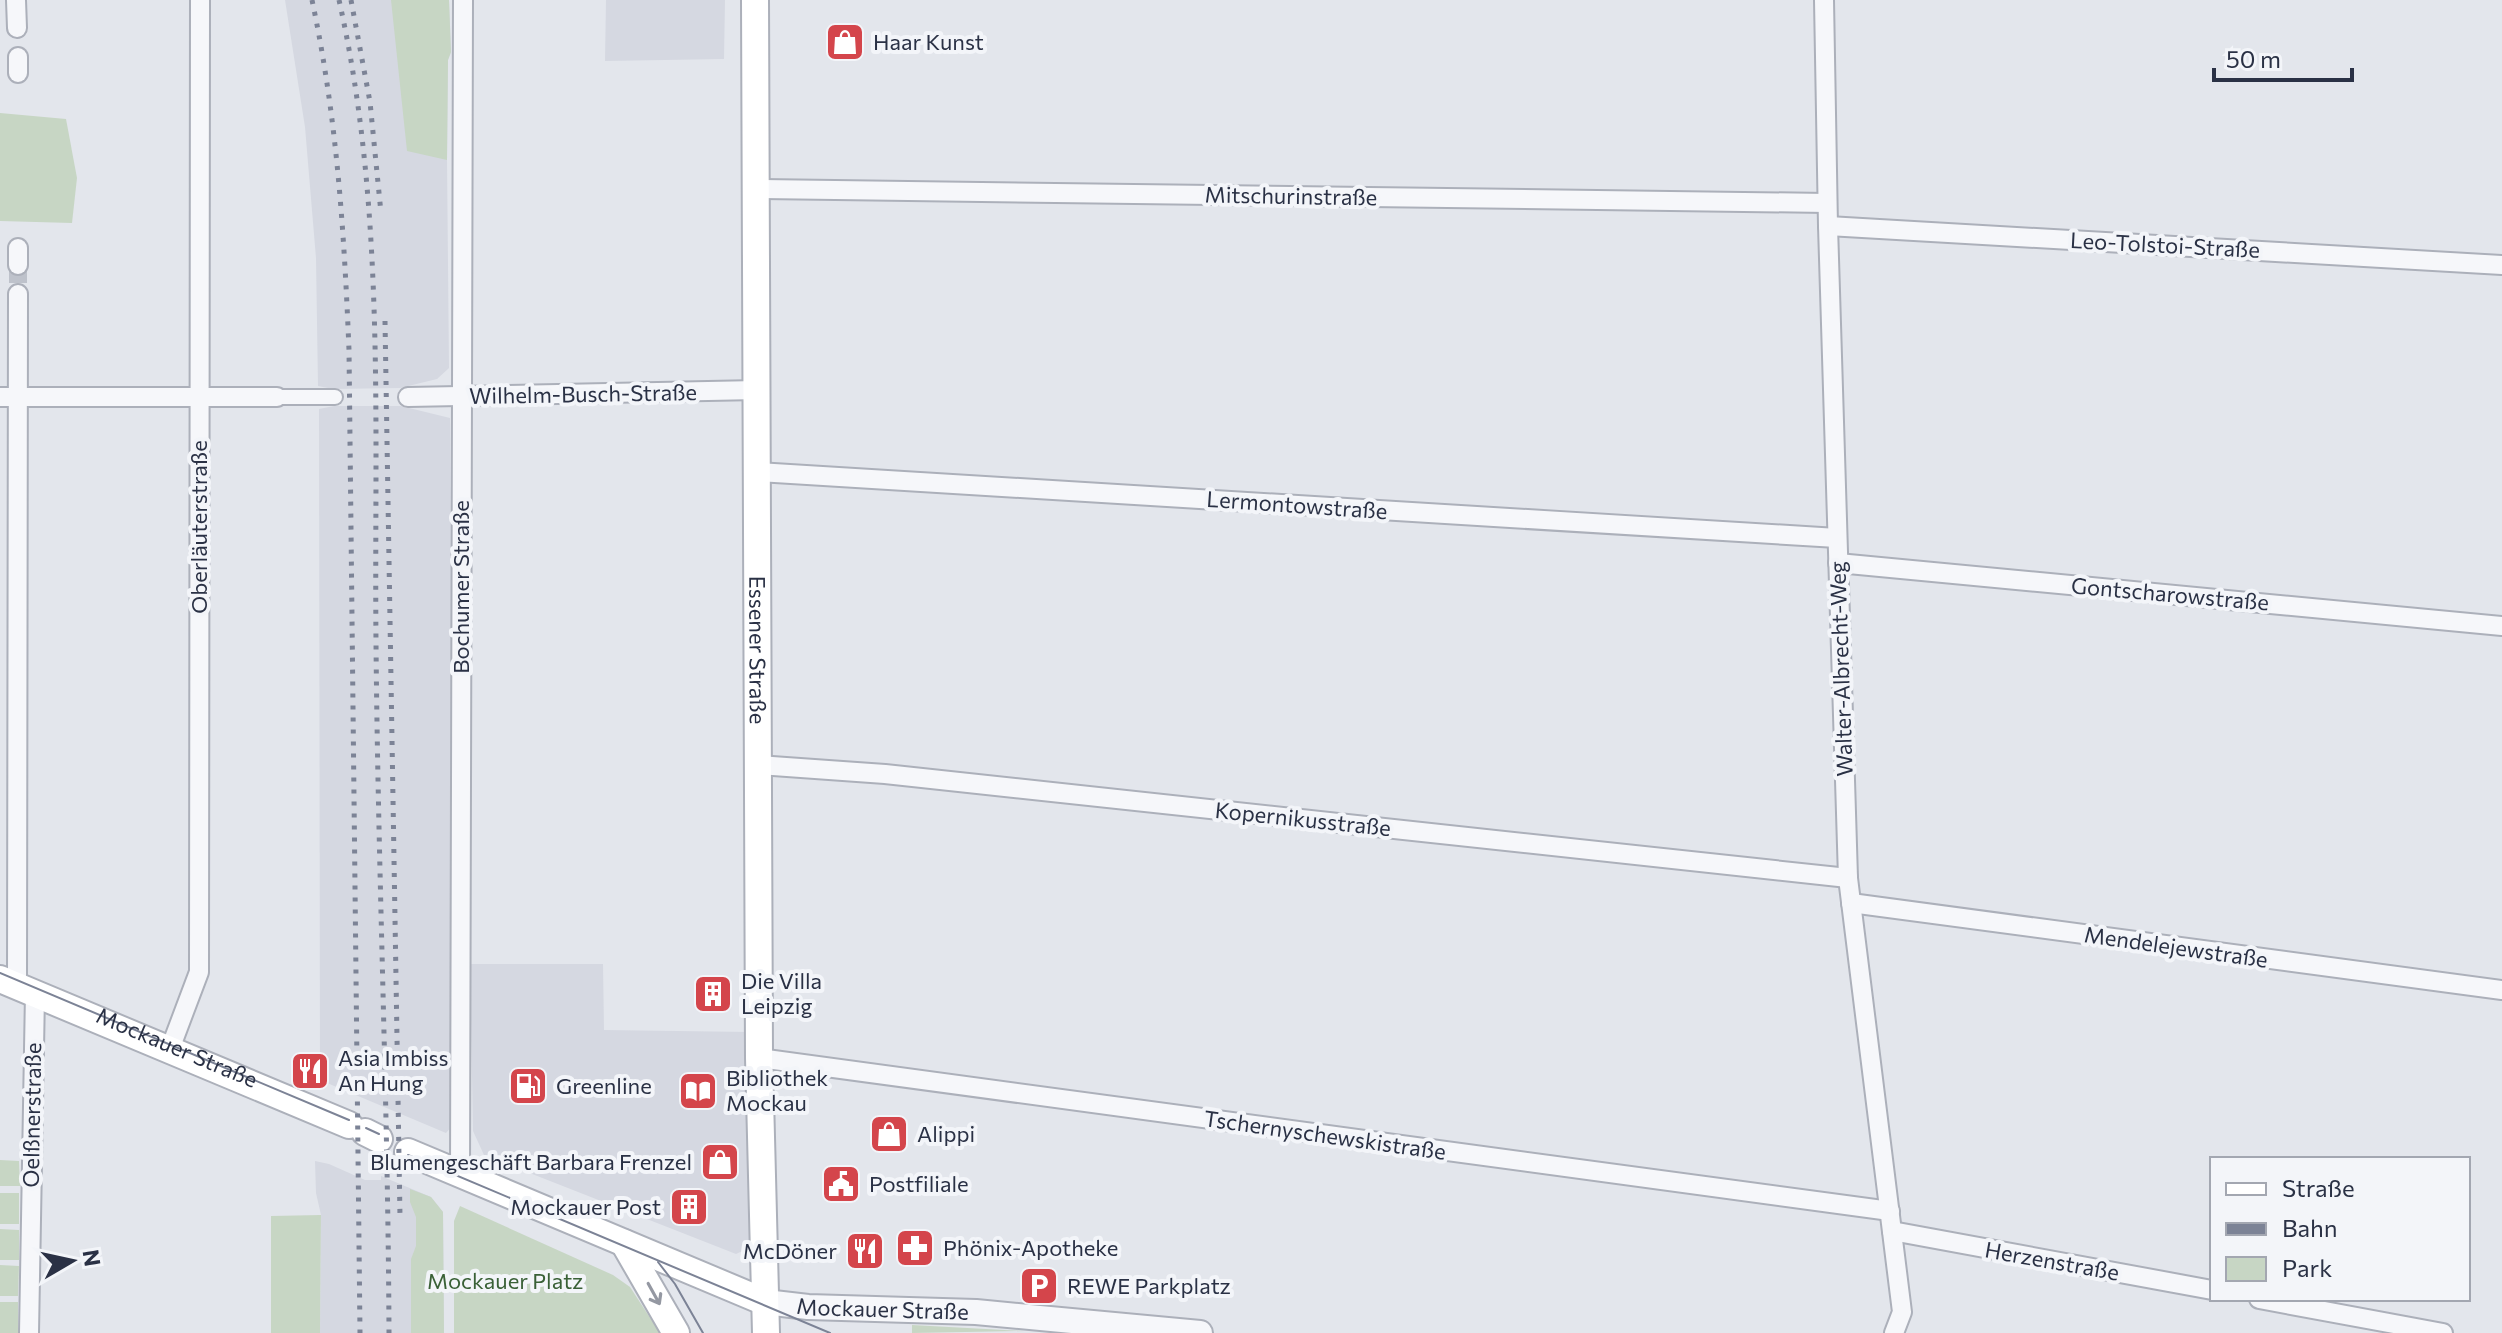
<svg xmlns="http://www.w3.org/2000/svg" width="2502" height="1333" font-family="Commissioner,sans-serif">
<rect width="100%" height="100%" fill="#e3e6ec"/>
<g fill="#d5d8e1">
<path d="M 285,0 L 449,0 L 451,52 L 448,60 L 447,160 L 449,368 L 437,379 L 400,388 L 333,389 L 318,386 L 316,258 L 305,127 Z"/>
<path d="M 606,0 L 725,0 L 724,59 L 605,61 Z"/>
<path d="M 334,406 L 401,406 L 450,418 L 453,1025 L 452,1126 L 446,1133 L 320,1080 L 319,409 Z"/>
<path d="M 470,964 L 603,964 L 604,1030 L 750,1032 L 751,1247 L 736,1254 L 484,1155 L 473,1131 Z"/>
<path d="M 315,1161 L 329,1164 L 365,1180 L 381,1180 L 381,1176 L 431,1197 L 443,1212 L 444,1333 L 320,1333 L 321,1215 L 316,1193 Z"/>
</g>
<g fill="#c7d6c4">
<path d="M 391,0 L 449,0 L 451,52 L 448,60 L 447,160 L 407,151 Z"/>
<path d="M 0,113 L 66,119 L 77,178 L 72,223 L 0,221 Z"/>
<path d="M 0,1160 L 19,1161 L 20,1186 L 0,1186 Z"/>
<path d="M 410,1189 L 431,1197 L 443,1212 L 444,1333 L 411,1333 L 411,1259 L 416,1246 L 416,1217 L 410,1202 Z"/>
<rect x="0" y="1193" width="19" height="31"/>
<path d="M 460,1206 L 613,1275 L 630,1287 L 660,1333 L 454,1333 L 454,1221 Z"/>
<path d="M 321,1215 L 320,1333 L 271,1333 L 271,1216 Z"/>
<path d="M 0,1229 L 19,1230 L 19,1260 L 0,1260 Z"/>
<path d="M 0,1265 L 19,1266 L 18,1296 L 0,1296 Z"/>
<rect x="0" y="1302" width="18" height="31"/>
<path d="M 912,1325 L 1025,1331 L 912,1333 Z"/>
</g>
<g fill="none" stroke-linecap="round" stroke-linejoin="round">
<path stroke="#bec2cb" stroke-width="18" stroke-dasharray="18 9" stroke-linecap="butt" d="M 18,265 L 18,294"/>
<defs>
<path id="pedestrian" d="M 277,397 L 335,397"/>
<g id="minor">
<path d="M 16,0 L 17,28"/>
<path d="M 1824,0 L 1828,226 L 1848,878 L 1902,1312 L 1894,1333"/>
<path d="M 18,57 L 18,73"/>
<path d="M 755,189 L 1827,203"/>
<path d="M 1828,226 L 2502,265"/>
<path d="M 18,248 L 18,265"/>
<path d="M 0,397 L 277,397"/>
<path d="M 408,397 L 758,390"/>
<path d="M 758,472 L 1837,538"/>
<path d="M 1838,563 L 2502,626"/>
<path d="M 758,765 L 885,774 L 1848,878"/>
<path d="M 1851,903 L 2502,990"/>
<path d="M 17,986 L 18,294"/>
<path d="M 170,1049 L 199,972 L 200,0"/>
<path d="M 759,1058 L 1890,1211"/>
<path d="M 460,1175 L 463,0"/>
<path d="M 1892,1231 L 2212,1290"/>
<path d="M 2259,1299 L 2443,1333"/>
<path d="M 29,1333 L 35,993"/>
</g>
<g id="tertiary">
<path id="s1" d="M 765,1302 L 808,1307 L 976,1312 L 1200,1333"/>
</g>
<g id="secondary">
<path id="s2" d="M 755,0 L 759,1058 L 766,1333"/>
<path d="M 0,979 L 349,1125"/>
<path d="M 365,1132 L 379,1139"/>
<path d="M 408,1152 L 765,1302"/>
<path d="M 624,1243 L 676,1333"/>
</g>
</defs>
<use href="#pedestrian" stroke="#acb0ba" stroke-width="18"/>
<use href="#minor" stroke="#acb0ba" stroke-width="22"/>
<use href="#tertiary" stroke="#acb0ba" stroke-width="28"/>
<use href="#secondary" stroke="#acb0ba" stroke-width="30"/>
<use href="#pedestrian" stroke="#f6f7fa" stroke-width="14"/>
<use href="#minor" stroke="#f6f7fa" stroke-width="18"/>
<use href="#tertiary" stroke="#f6f7fa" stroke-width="24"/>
<use href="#secondary" stroke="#fff" stroke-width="26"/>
<g stroke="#7c8396" stroke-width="2">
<path id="s3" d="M 0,973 L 349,1120"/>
<path d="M 366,1128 L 379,1134"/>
<path d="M 408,1155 L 830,1333"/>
<path d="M 658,1262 L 675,1284 L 703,1333"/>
</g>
<g stroke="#7c8396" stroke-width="5" stroke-dasharray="4 8" stroke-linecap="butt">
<path d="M 312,0 C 337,118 344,230 349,350 L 360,1333"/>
<path d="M 339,0 C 386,209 374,429 376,642 C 378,872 388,1103 389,1333"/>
<path d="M 351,0 L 370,102 L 381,213"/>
<path d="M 385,321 L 400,1217"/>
</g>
</g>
<defs><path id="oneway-shaft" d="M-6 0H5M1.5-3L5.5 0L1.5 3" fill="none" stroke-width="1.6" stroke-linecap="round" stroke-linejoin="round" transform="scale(2)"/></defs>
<use stroke="#9498a2" href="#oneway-shaft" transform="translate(654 1294) rotate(61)"/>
<defs>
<symbol id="shop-square" viewBox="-11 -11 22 22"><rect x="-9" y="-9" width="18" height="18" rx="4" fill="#d4454b" stroke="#f3f5f9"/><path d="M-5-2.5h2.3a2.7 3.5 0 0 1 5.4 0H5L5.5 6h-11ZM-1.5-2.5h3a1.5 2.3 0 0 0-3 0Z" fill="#fff"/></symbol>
<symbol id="building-square" viewBox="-11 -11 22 22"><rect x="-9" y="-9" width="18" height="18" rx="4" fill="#d4454b" stroke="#f3f5f9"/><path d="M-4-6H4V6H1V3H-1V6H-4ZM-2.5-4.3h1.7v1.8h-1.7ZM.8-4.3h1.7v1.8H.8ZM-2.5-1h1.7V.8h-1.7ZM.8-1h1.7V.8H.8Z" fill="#fff"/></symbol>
<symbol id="restaurant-square" viewBox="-11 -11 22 22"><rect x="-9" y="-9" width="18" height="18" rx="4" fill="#d4454b" stroke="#f3f5f9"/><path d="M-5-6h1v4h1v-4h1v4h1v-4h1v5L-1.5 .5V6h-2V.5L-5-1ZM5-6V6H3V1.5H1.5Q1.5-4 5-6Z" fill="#fff"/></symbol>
<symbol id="fuel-square" viewBox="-11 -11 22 22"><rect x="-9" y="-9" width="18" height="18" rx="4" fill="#d4454b" stroke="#f3f5f9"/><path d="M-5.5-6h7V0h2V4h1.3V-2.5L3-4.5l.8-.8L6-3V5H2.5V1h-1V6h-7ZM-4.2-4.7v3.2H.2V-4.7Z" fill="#fff"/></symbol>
<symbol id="library-square" viewBox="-11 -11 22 22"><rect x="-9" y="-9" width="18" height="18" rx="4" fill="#d4454b" stroke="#f3f5f9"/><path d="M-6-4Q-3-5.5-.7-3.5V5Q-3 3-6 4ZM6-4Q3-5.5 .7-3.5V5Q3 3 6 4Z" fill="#fff"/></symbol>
<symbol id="civic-square" viewBox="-11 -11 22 22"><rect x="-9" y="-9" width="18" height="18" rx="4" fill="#d4454b" stroke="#f3f5f9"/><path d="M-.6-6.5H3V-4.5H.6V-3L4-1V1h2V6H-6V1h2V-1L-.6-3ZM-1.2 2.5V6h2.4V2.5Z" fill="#fff"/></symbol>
<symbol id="pharmacy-square" viewBox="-11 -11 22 22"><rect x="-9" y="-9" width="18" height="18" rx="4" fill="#d4454b" stroke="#f3f5f9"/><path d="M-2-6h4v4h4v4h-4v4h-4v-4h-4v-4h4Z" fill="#fff"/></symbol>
<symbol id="parking-square" viewBox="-11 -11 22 22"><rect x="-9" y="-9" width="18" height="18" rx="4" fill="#d4454b" stroke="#f3f5f9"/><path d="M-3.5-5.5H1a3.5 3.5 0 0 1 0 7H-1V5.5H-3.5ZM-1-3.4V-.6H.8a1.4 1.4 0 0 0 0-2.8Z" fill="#fff"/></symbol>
</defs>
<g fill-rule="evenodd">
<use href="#shop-square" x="823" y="20" width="44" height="44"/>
<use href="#building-square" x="691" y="972" width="44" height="44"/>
<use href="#restaurant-square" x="288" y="1049" width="44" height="44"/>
<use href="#fuel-square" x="506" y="1064" width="44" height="44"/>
<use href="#library-square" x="676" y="1069" width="44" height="44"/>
<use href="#shop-square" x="867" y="1112" width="44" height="44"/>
<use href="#shop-square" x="698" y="1140" width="44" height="44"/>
<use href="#civic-square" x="819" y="1162" width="44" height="44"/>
<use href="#building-square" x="667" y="1185" width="44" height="44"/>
<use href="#pharmacy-square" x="893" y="1226" width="44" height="44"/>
<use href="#restaurant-square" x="843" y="1229" width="44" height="44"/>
<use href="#parking-square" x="1017" y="1264" width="44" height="44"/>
</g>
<g text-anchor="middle" stroke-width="8" stroke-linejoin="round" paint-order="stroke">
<g font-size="22" fill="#2a3145" stroke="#f3f5f9" text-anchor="start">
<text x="873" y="50">Haar Kunst</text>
<text x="741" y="989">Die Villa<tspan x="741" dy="25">Leipzig</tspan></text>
<text x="338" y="1066">Asia Imbiss<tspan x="338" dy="25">An Hung</tspan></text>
<text x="726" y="1086">Bibliothek<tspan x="726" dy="25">Mockau</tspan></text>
<text x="556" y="1094">Greenline</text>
<text x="917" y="1142">Alippi</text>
<text x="692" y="1170" text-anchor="end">Blumengeschäft Barbara Frenzel</text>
<text x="869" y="1192">Postfiliale</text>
<text x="661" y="1215" text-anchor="end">Mockauer Post</text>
<text x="943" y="1256">Phönix-Apotheke</text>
<text x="837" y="1259" text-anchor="end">McDöner</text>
<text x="1067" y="1294">REWE Parkplatz</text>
</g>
<g font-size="22" fill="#2a3145" stroke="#f3f5f9">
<text transform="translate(1291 196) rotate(1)" y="8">Mitschurinstraße</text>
<text transform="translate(2165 245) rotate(3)" y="8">Leo-Tolstoi-Straße</text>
<text transform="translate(583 394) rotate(-1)" y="8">Wilhelm-Busch-Straße</text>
<text transform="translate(1297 505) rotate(4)" y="8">Lermontowstraße</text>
<text transform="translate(199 527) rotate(-90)" y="8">Oberläuterstraße</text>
<text transform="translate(461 587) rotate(-90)" y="8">Bochumer Straße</text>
<text transform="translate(2170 594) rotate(5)" y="8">Gontscharowstraße</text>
<text dy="8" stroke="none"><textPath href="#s2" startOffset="650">Essener Straße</textPath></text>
<text transform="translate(1841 669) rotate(-92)" y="8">Walter-Albrecht-Weg</text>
<text transform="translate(1303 819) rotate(6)" y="8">Kopernikusstraße</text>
<text transform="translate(2176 947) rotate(8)" y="8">Mendelejewstraße</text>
<text dy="8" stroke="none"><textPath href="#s3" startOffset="192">Mockauer Straße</textPath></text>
<text transform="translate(32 1115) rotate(-89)" y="8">Oelßnerstraße</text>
<text transform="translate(1325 1135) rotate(8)" y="8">Tschernyschewskistraße</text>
<text transform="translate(2052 1261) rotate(10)" y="8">Herzenstraße</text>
<text dy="8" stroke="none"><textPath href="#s1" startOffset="118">Mockauer Straße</textPath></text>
</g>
<g font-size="22" fill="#3a6137" stroke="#f3f5f9">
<text x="505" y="1289">Mockauer Platz</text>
</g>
</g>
<rect x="2210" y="1157" width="260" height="144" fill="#f3f5f9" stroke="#a3a7b1" stroke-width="2"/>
<rect x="2226" y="1183" width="40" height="12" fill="#ffffff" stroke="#a3a7b1" stroke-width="2"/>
<text x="2282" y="1197" font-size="24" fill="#2a3145">Straße</text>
<rect x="2226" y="1223" width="40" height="12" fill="#7c8396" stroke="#a3a7b1" stroke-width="2"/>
<text x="2282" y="1237" font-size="24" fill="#2a3145">Bahn</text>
<rect x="2226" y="1257" width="40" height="24" fill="#c7d6c4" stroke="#a3a7b1" stroke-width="2"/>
<text x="2282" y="1277" font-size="24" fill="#2a3145">Park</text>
<g transform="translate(72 1261) rotate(81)" stroke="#f3f5f9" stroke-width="6" paint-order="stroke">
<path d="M0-6L14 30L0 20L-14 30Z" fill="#2a3145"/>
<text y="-12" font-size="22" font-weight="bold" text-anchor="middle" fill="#2a3145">N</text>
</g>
<path d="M2214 68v12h138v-12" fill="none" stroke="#2a3145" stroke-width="4"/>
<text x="2226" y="68" font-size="24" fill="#2a3145" stroke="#f3f5f9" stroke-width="6" paint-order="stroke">50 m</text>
</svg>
